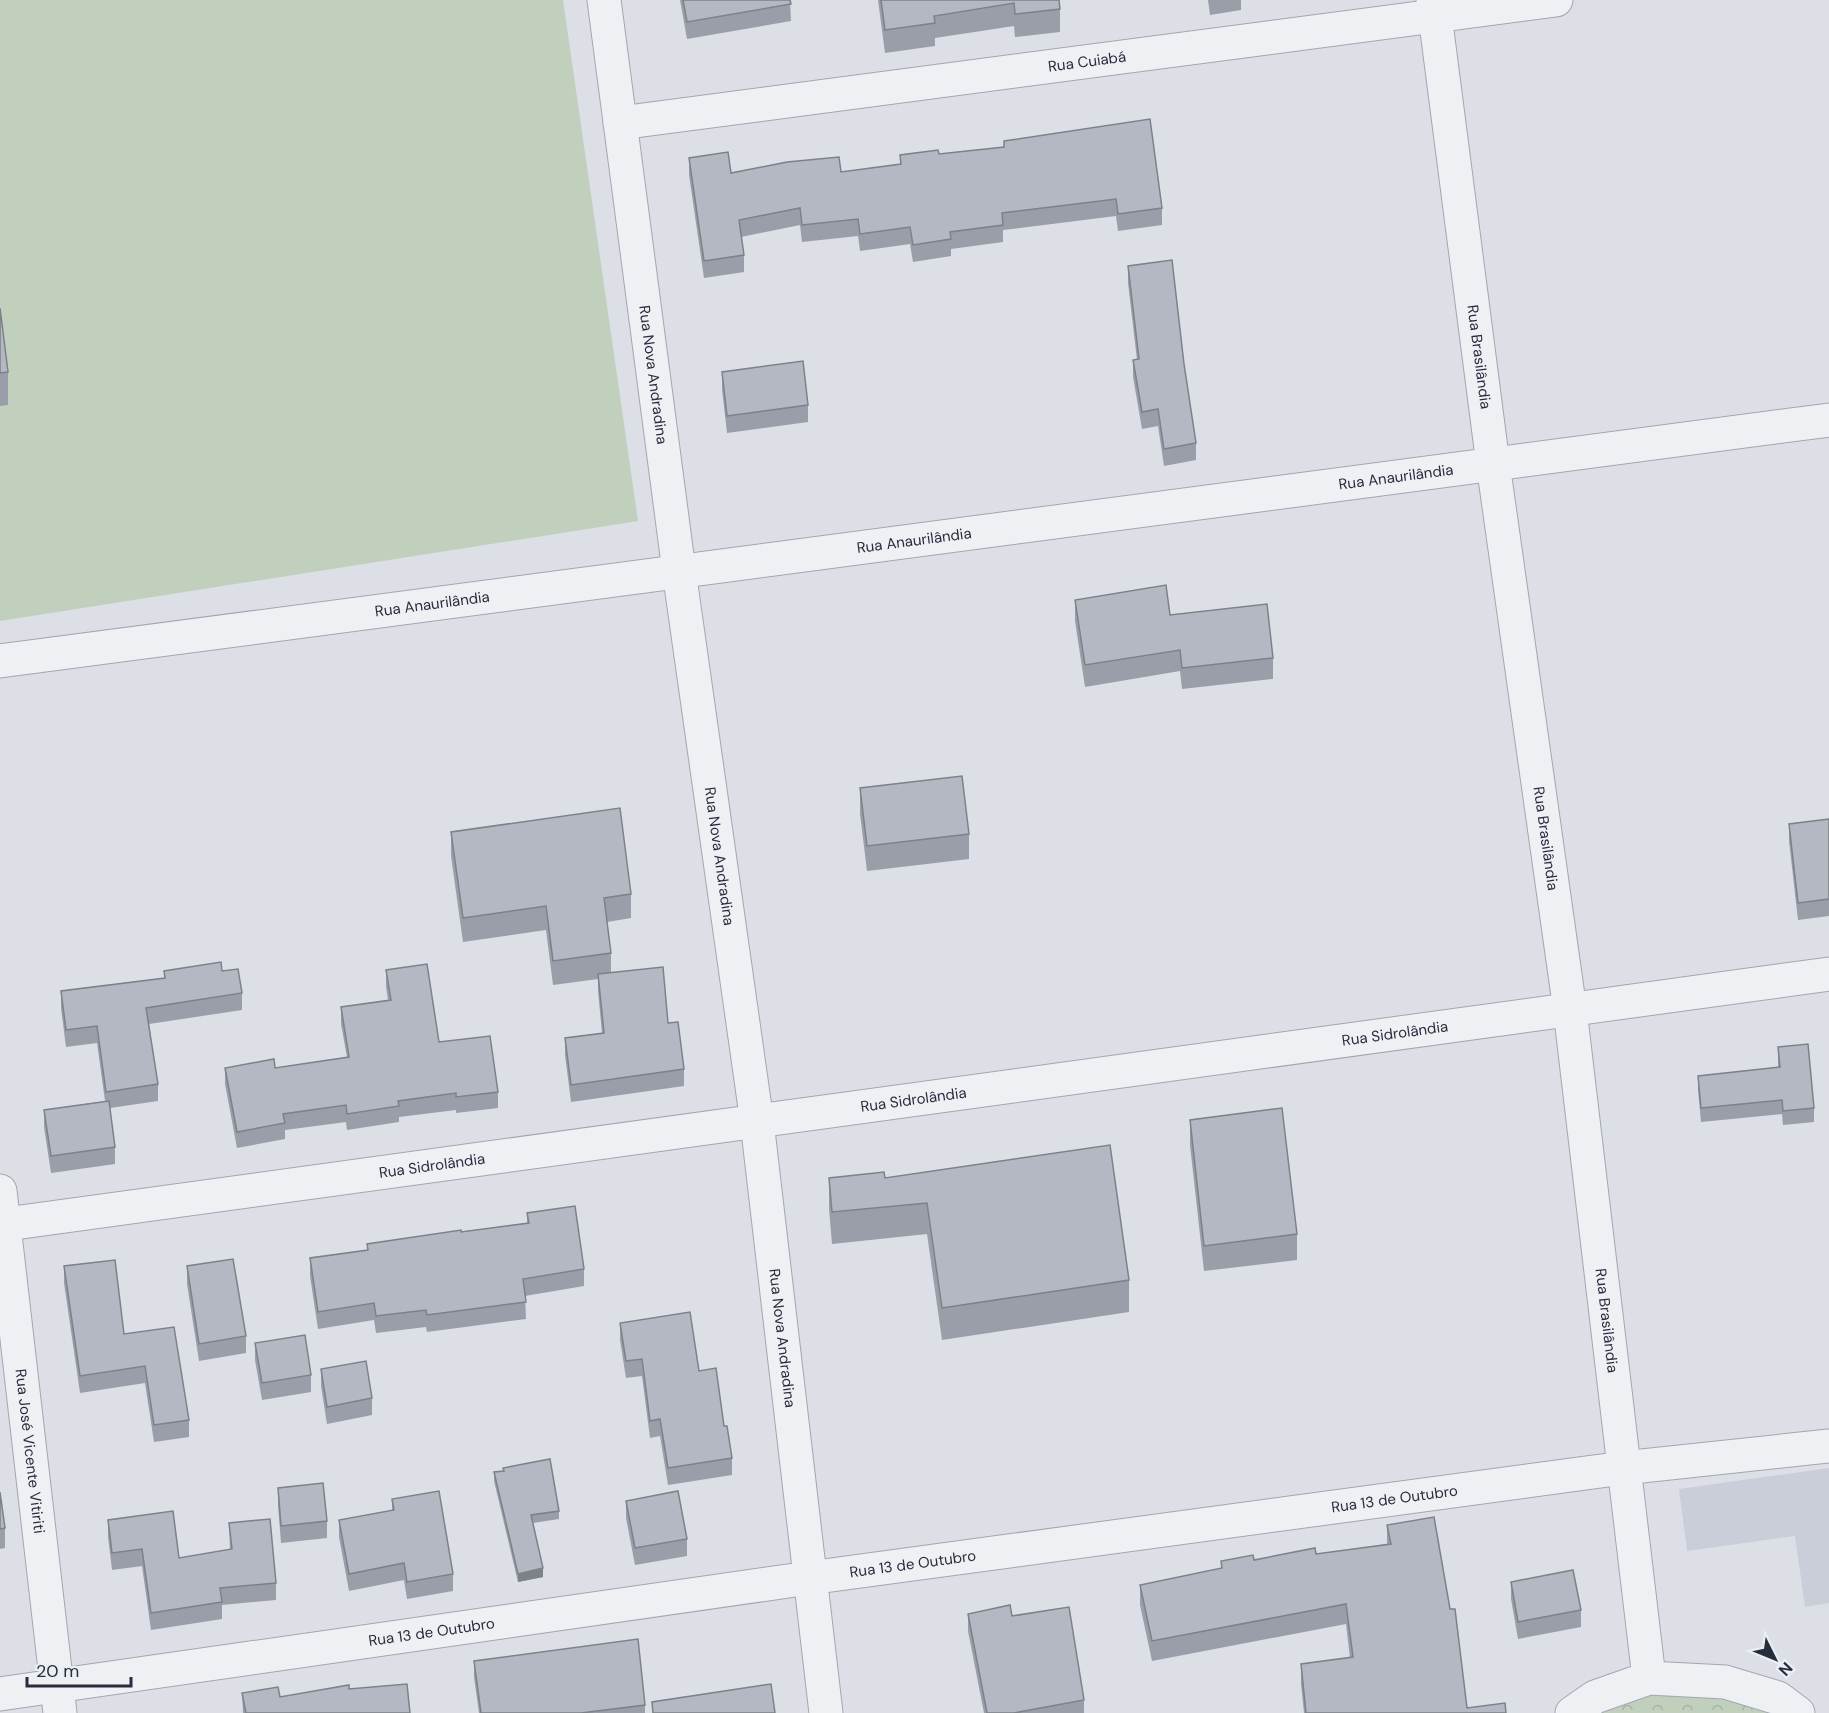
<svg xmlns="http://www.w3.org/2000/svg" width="1829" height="1713" font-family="'DM Sans',sans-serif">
<defs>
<pattern id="forest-crowns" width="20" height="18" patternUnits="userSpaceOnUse" patternTransform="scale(1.5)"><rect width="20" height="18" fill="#c1d0bd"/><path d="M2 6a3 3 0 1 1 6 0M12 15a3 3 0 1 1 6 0" fill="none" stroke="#a6b3a3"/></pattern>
</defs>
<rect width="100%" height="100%" fill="#dcdfe6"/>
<path fill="#caced8" d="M 1829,1468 L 1829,1603 L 1805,1607 L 1795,1536 L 1687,1551 L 1679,1489 Z"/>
<path fill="#c1d0bd" d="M 0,0 L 563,0 L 638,521 L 0,621 Z"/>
<path fill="url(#forest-crowns)" d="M 1652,1695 L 1722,1698 L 1768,1713 L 1601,1713 Z"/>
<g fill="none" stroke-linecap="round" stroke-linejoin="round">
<defs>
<g id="minor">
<path id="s1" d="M 604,0 L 679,571 L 757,1122 L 826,1713"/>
<path id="s2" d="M 1433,0 L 1493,464 L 1570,1010 L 1649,1678"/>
<path id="s3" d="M 620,123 L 1556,0"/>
<path id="s4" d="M 0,661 L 1829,420"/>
<path id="s5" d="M 0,1191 L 60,1713"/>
<path id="s6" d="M 0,1225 L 1829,974"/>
<path id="s7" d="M 0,1694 L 809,1578 L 1623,1468 L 1829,1446"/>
<path d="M 1572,1713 L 1595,1697 L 1649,1678 L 1725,1682 L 1778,1698 L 1798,1713"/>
</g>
</defs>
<use href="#minor" stroke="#a2a6b0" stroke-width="35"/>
<use href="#minor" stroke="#eef0f4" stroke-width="33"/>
</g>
<g fill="#9a9ea8">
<path d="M 680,0 L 790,0 L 791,21 L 687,39 Z"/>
<path d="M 878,0 L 1059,0 L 1060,9 L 1060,32 L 1015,37 L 1014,26 L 935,38 L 935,46 L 885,53 Z"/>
<path d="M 1208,0 L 1241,0 L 1241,10 L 1210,15 Z"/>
<path d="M 1004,141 L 1162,208 L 1162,225 L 1118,231 L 1116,216 L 1003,230 L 1003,242 L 951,249 L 951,256 L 913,262 L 910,244 L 860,251 L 858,236 L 802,242 L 800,225 L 741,237 L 744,255 L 744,272 L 704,278 L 689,175 L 689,158 L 731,173 L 841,172 L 900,164 L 900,155 L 939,154 L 1004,147 Z"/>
<path d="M 1128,266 L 1184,364 L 1196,443 L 1196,460 L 1164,466 L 1158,426 L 1142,429 L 1133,377 L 1133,360 L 1137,360 L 1128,283 Z"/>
<path d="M 0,308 L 8,372 L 8,405 L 0,406 Z"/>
<path d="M 722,372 L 808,405 L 808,422 L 727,433 L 722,389 Z"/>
<path d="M 1075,600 L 1170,615 L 1273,658 L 1273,679 L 1182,689 L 1180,671 L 1085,687 L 1075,621 Z"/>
<path d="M 860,788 L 969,834 L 969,859 L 867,871 L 860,814 Z"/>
<path d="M 1829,819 L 1829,916 L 1798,920 L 1789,841 L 1789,824 Z"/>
<path d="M 451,832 L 631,894 L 631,918 L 607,922 L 611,953 L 611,972 L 668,1023 L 684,1069 L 684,1086 L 571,1102 L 565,1055 L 565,1038 L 602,1033 L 598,991 L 598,979 L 553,985 L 546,930 L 463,942 L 451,856 Z"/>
<path d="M 386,970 L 439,1042 L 498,1092 L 498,1108 L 456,1113 L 456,1110 L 399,1117 L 399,1122 L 347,1130 L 346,1122 L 285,1130 L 285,1139 L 237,1148 L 225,1084 L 225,1068 L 275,1068 L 347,1057 L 341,1024 L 341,1007 L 388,1000 L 386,987 Z"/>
<path d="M 164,971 L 222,971 L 242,993 L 242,1010 L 149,1024 L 158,1084 L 158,1101 L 110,1108 L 115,1147 L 115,1164 L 51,1173 L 44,1127 L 44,1110 L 105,1101 L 97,1043 L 66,1047 L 61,1008 L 61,991 L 164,978 Z"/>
<path d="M 1778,1047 L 1814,1108 L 1814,1122 L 1783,1125 L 1782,1114 L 1701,1122 L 1698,1090 L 1698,1076 L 1778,1067 Z"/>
<path d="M 1190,1120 L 1297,1234 L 1297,1260 L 1204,1271 L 1190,1145 Z"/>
<path d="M 829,1178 L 885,1178 L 1129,1280 L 1129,1312 L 942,1340 L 927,1234 L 832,1244 L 829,1209 Z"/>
<path d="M 527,1213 L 584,1269 L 584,1286 L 525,1296 L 526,1319 L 427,1332 L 426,1327 L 376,1333 L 374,1320 L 318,1329 L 310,1276 L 310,1258 L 367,1250 L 367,1244 L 527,1223 Z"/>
<path d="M 64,1266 L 124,1334 L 189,1420 L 189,1437 L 154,1442 L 145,1383 L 80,1393 L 64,1283 Z"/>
<path d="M 187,1266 L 246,1336 L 246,1353 L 199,1361 L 187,1284 Z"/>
<path d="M 620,1323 L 699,1371 L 724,1426 L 732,1458 L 732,1475 L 668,1485 L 660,1436 L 650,1438 L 642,1376 L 626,1378 L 620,1340 Z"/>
<path d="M 255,1343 L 311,1375 L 311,1392 L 262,1400 L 255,1360 Z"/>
<path d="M 321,1369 L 372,1398 L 372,1415 L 327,1424 L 321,1386 Z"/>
<path d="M 503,1471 L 559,1511 L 559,1519 L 533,1523 L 543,1577 L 518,1582 L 494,1481 L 494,1472 Z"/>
<path d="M 278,1488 L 327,1521 L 327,1538 L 281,1543 L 278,1505 Z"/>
<path d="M 0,1492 L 5,1528 L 5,1548 L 0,1549 Z"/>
<path d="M 392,1499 L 453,1574 L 453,1591 L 407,1599 L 404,1580 L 349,1591 L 339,1537 L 339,1520 L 392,1511 Z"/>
<path d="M 626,1501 L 687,1539 L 687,1556 L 635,1565 L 626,1518 Z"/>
<path d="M 108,1520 L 179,1558 L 230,1550 L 229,1523 L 276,1583 L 276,1600 L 222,1605 L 222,1619 L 151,1630 L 142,1566 L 112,1570 L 108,1537 Z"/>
<path d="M 1387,1525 L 1450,1609 L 1467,1708 L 1506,1713 L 1304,1713 L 1301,1684 L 1301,1664 L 1350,1658 L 1346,1624 L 1152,1661 L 1140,1605 L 1140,1585 L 1221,1568 L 1221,1561 L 1254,1560 L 1316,1554 L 1387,1544 Z"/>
<path d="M 1511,1582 L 1581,1610 L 1581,1627 L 1518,1639 L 1511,1599 Z"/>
<path d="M 968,1614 L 1012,1616 L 1084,1700 L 1084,1713 L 984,1713 L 968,1631 Z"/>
<path d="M 474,1661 L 645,1705 L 645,1713 L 479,1713 L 474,1677 Z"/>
<path d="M 349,1689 L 410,1713 L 243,1713 L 242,1693 L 280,1697 Z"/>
</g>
<path fill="#7d8188" d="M 543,1568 L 543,1577 L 518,1582 L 518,1574 Z"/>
<g fill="#b3b8c3" stroke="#7d8188" stroke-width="1.5">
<path d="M 683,0 L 790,0 L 791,4 L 687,22 Z"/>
<path d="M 881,0 L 1059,0 L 1060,9 L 1015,14 L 1014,3 L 934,16 L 935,23 L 885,30 Z"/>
<path d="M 1150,119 L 1162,208 L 1118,214 L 1116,199 L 1002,213 L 1003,225 L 950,232 L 951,239 L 913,245 L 910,227 L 860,234 L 858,219 L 802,225 L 800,208 L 739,220 L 744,255 L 704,261 L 689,158 L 728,152 L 731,173 L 787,162 L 839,157 L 841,172 L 901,164 L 900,155 L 938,150 L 939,154 L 1004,147 L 1004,141 Z"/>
<path d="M 1172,260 L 1184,364 L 1196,443 L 1164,449 L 1158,409 L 1142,412 L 1133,360 L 1139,359 L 1128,266 Z"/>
<path d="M 0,308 L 8,372 L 0,373 Z"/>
<path d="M 803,361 L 808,405 L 727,416 L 722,372 Z"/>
<path d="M 1166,585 L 1170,615 L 1267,604 L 1273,658 L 1182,668 L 1180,650 L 1085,665 L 1075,600 Z"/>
<path d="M 962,776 L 969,834 L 867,846 L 860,788 Z"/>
<path d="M 620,808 L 631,894 L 604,898 L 611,953 L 553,961 L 546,906 L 463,918 L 451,832 Z"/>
<path d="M 1829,819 L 1829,899 L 1798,903 L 1789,824 Z"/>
<path d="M 221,962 L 222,971 L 238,969 L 242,993 L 146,1008 L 158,1084 L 106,1092 L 97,1026 L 66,1030 L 61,991 L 165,978 L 164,971 Z"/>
<path d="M 427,964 L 439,1042 L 490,1036 L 498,1092 L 456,1097 L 456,1093 L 398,1101 L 399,1106 L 347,1114 L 346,1105 L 283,1114 L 285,1123 L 237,1132 L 225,1068 L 274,1059 L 275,1068 L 349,1057 L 341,1007 L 391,1000 L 386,970 Z"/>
<path d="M 663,967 L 668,1023 L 678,1022 L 684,1069 L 571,1085 L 565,1038 L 604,1033 L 598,974 Z"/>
<path d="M 1808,1044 L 1814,1108 L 1783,1111 L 1782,1100 L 1701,1108 L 1698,1076 L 1780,1067 L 1778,1047 Z"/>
<path d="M 109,1101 L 115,1147 L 51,1156 L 44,1110 Z"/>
<path d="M 1282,1108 L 1297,1234 L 1204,1246 L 1190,1120 Z"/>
<path d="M 1110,1145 L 1129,1280 L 942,1308 L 927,1203 L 832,1212 L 829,1178 L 884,1172 L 885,1178 Z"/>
<path d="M 575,1206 L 584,1269 L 523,1279 L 526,1302 L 427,1315 L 426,1310 L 376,1316 L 374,1303 L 318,1312 L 310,1258 L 368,1250 L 367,1244 L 461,1230 L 461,1232 L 529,1223 L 527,1213 Z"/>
<path d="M 233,1259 L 246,1336 L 199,1344 L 187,1266 Z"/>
<path d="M 115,1260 L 124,1334 L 174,1327 L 189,1420 L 154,1425 L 145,1366 L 80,1376 L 64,1266 Z"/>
<path d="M 690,1312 L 699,1371 L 716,1368 L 724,1426 L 727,1426 L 732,1458 L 668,1468 L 660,1419 L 650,1421 L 642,1359 L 626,1361 L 620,1323 Z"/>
<path d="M 305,1335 L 311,1375 L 262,1383 L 255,1343 Z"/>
<path d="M 366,1361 L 372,1398 L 327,1407 L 321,1369 Z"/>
<path d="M 550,1459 L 559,1511 L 531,1515 L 543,1568 L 518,1574 L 494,1472 L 504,1471 L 503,1468 Z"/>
<path d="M 323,1483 L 327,1521 L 281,1526 L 278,1488 Z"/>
<path d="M 439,1491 L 453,1574 L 407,1582 L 404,1563 L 349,1574 L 339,1520 L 394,1510 L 392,1499 Z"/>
<path d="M 678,1491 L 687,1539 L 635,1548 L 626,1501 Z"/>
<path d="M 0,1492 L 5,1528 L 0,1529 Z"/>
<path d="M 173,1511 L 179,1558 L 232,1549 L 229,1523 L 270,1519 L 276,1583 L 220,1588 L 222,1602 L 151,1613 L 142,1549 L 112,1553 L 108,1520 Z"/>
<path d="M 1434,1517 L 1450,1609 L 1455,1609 L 1467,1708 L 1505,1703 L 1506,1713 L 1306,1713 L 1301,1664 L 1353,1657 L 1346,1604 L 1152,1641 L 1140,1585 L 1222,1568 L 1221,1561 L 1253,1555 L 1254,1560 L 1315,1548 L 1316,1554 L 1391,1544 L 1387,1525 Z"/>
<path d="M 1573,1570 L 1581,1610 L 1518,1622 L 1511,1582 Z"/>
<path d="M 1010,1605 L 1012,1616 L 1069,1607 L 1084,1700 L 1014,1713 L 987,1713 L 968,1614 Z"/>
<path d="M 638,1639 L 645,1705 L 581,1713 L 481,1713 L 474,1661 Z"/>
<path d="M 407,1684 L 410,1713 L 246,1713 L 242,1693 L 278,1687 L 280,1697 L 349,1685 L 349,1689 Z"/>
<path d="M 771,1684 L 775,1713 L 653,1713 L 652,1702 Z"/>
</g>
<g text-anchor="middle" stroke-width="4.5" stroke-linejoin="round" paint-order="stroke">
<g font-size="15" fill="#262d3c" stroke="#ebeef4">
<text dy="5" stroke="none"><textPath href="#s3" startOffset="471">Rua Cuiabá</textPath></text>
<text dy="5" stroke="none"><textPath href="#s2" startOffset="360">Rua Brasilândia</textPath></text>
<text dy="5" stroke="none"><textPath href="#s1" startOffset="378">Rua Nova Andradina</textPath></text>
<text dy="5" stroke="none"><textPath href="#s4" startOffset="1408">Rua Anaurilândia</textPath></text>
<text dy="5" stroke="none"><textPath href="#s4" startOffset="922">Rua Anaurilândia</textPath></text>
<text dy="5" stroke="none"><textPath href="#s4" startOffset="436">Rua Anaurilândia</textPath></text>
<text dy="5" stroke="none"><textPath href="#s2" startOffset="846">Rua Brasilândia</textPath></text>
<text dy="5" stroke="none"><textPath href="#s1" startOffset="864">Rua Nova Andradina</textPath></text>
<text dy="5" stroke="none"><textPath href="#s6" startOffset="1408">Rua Sidrolândia</textPath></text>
<text dy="5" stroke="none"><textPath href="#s6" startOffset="922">Rua Sidrolândia</textPath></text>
<text dy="5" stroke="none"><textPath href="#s6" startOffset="436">Rua Sidrolândia</textPath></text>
<text dy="5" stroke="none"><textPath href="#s2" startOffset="1332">Rua Brasilândia</textPath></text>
<text dy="5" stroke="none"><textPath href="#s1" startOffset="1350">Rua Nova Andradina</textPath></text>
<text dy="5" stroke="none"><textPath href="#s5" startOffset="262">Rua José Vicente Vitiriti</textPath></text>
<text dy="5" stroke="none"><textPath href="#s7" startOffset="1408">Rua 13 de Outubro</textPath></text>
<text dy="5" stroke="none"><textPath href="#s7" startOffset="922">Rua 13 de Outubro</textPath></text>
<text dy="5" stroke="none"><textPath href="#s7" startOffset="436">Rua 13 de Outubro</textPath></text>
</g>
</g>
<g transform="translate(1775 1659) rotate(133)" stroke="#ebeef4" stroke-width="4.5" paint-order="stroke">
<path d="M0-4.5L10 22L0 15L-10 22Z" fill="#262d3c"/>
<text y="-9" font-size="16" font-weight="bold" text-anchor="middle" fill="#262d3c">N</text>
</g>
<path d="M27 1677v9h104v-9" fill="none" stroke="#262d3c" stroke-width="3"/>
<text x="36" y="1677" font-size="18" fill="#262d3c" stroke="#ebeef4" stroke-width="4.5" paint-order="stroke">20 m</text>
</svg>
